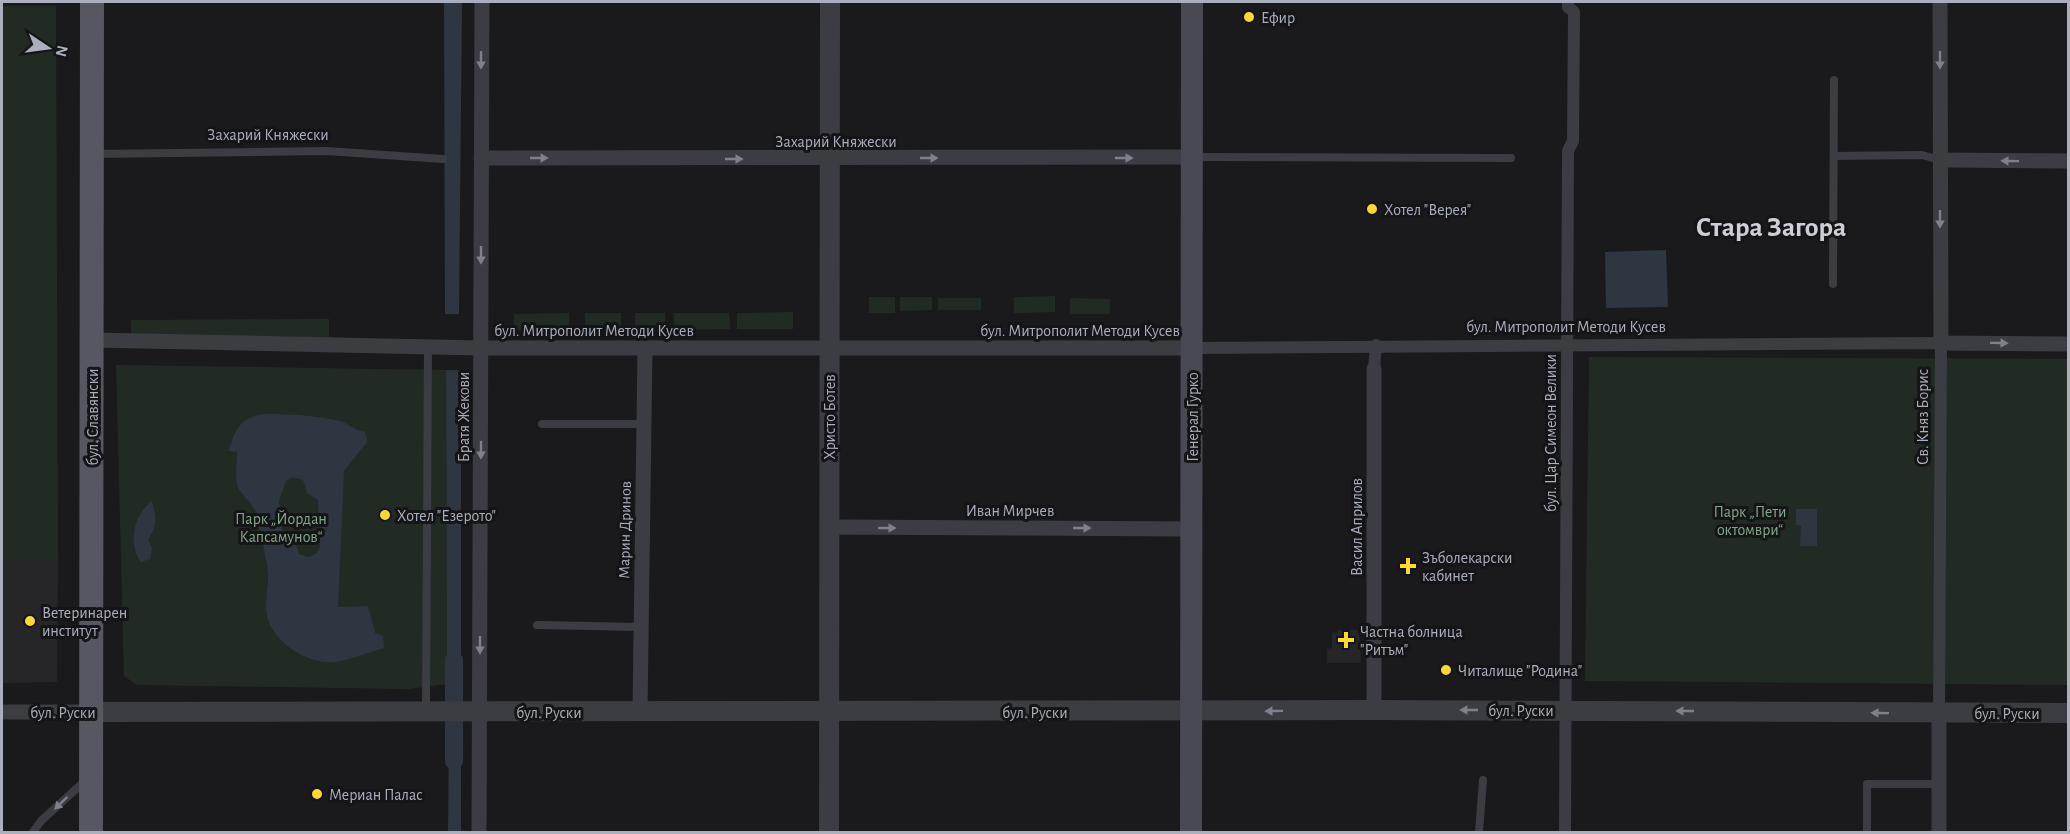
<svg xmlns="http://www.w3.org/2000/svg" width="2070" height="834" font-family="'Alegreya Sans',sans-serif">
<rect width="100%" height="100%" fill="#1a1a1c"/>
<g fill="#262629">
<path d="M 2,559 L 58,559 L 57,682 L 2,683 Z"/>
<path d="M 1338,630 L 1359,630 L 1361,663 L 1327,663 L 1327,649 L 1332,648 L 1332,632 L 1337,633 Z"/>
</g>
<g fill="#212b24">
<path d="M 2,6 L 56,6 L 58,559 L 2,559 Z"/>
<path d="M 1055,296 L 1055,312 L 1014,313 L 1014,297 Z"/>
<rect x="869" y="297" width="26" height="16"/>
<path d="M 900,297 L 932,297 L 932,310 L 900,311 Z"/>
<rect x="938" y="298" width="43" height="12"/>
<path d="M 1070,298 L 1110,299 L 1110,314 L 1070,314 Z"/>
<path d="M 793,312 L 793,329 L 737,329 L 737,313 Z"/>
<path d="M 569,313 L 569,330 L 514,330 L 514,314 Z"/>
<path d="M 585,313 L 621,313 L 621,330 L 585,331 Z"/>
<rect x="635" y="313" width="30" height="17"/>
<path d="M 674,313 L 729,313 L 730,329 L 674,330 Z"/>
<path d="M 329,319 L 329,337 L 131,339 L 131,320 Z"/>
<path d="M 1589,357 L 2068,359 L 2068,685 L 1585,681 Z"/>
<path d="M 116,365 L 446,370 L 447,684 L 409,689 L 137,685 L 124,676 Z"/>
</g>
<g fill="#2e3642" fill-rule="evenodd">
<path d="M 444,2 L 462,2 L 459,314 L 445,314 Z"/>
<path d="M 1666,250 L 1668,307 L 1606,308 L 1605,252 Z"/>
<path d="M 446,370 L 461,370 L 461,685 L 447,684 Z"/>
<path d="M 263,414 C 288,414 315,415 339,421 C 349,423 355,431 365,432 L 367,442 L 344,471 L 338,607 L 368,606 L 375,633 L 383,636 L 384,648 C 369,652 352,659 336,662 C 311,665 278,646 269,622 C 263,607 268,592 268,577 C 268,561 262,543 259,527 C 256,505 253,508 241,492 C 233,482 237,465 237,452 L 229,451 C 234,430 241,417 263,414 ZM 292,477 L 303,480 L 307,493 L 318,500 L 320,547 L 316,554 L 308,557 L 299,554 L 295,542 L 282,529 L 279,501 L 286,481 Z"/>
<path d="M 152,501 C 156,516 158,526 148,539 L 152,548 L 150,559 L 141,562 C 127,543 134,515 152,501 Z"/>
<path d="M 1796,509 L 1817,509 L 1817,546 L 1800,546 L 1801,526 L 1796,525 Z"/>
<path d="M 449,738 L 461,738 L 461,832 L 448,832 Z"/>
</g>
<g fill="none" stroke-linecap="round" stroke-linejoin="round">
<path stroke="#2e3642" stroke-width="18" d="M 454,660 L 454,761"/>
<g stroke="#3c3c43" stroke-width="8">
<path d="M 94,154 L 327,151 L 443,159"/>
<path d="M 1834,156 L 1922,155 L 1940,160"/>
<path d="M 1194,157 L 1511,158"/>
<path d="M 1833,284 L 1834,80"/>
<path d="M 542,424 L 644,424"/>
<path d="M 537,625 L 641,627"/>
<path d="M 426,711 L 428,346"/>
<path d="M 33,832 L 41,821 L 86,780"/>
<path d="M 1479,832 L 1483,780"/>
<path d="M 1867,832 L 1867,784 L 1939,784"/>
</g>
<g stroke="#3c3c43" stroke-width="12">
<path d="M 1192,348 L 1941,343 L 1939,713"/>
<path d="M 1374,369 L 1376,345"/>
<path d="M 1565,832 L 1568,151 L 1573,141 L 1574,12 L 1568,7 L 1568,2"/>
</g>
<g stroke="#3c3c43" stroke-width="15">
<path d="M 1940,2 L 1941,343 L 2068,344"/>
<path d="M 481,158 L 1192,157"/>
<path d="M 1940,160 L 2068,161"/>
<path d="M 92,340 L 481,348 L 1192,348"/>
<path d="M 829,527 L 1192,529"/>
<path d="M 1374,710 L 1374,369"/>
<path d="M 2,712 L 91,712"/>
<path d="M 640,712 L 645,349"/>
<path d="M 479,832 L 482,2"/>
<path d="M 1939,832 L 1939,713"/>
</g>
<g stroke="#3c3c43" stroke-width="20">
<path d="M 91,712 L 1374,710 L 2068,713"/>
<path d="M 829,832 L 830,2"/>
</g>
<path stroke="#484952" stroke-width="22" d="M 1191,832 L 1192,2"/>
<path stroke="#565761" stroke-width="24" d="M 91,832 L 92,2"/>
</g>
<defs><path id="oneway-solid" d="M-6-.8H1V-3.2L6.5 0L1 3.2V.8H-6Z" transform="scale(1.5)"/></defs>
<g fill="#7f808c">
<use href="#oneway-solid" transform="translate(481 60) rotate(90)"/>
<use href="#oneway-solid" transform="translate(1940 60) rotate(90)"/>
<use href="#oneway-solid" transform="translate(539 158)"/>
<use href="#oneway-solid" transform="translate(929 158)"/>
<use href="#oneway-solid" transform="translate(1124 158)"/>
<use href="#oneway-solid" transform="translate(734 159)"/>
<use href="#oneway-solid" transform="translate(2010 161) rotate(-179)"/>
<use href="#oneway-solid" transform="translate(1940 219) rotate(90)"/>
<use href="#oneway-solid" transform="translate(481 255) rotate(90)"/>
<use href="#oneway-solid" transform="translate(1999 343) rotate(1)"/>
<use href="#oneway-solid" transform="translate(481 450) rotate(90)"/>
<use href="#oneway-solid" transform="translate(887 528)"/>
<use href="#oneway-solid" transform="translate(1082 528)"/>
<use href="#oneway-solid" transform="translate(480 645) rotate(90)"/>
<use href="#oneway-solid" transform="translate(1469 710) rotate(-180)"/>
<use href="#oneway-solid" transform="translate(1274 711) rotate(179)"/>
<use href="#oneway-solid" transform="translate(1685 711) rotate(-180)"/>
<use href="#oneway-solid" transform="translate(1880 713) rotate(-179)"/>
<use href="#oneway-solid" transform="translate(61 803) rotate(136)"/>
</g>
<g fill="#fdd930" stroke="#151517" stroke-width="2">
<circle cx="1249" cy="17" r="6"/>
<circle cx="1372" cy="209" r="6"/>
<circle cx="385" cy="515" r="6"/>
<path d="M1405 557h6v6h6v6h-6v6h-6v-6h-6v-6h6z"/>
<circle cx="30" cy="621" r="6"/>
<path d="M1343 631h6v6h6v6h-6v6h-6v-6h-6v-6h6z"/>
<circle cx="1446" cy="670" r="6"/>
<circle cx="317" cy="794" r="6"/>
</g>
<g text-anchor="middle" stroke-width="6" stroke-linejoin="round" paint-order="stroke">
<g font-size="16" fill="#abaebc" stroke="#151517" text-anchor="start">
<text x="1261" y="23">Ефир</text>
<text x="1384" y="215">Хотел "Верея"</text>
<text x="397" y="521">Хотел "Езерото"</text>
<text x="1422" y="563">Зъболекарски<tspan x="1422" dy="18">кабинет</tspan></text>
<text x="42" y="618">Ветеринарен<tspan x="42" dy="18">институт</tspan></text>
<text x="1360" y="637">Частна болница<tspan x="1360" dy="18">"Ритъм"</tspan></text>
<text x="1458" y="676">Читалище "Родина"</text>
<text x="329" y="800">Мериан Палас</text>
</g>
<g font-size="16" fill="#abaebc" stroke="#151517">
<text x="268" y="140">Захарий Княжески</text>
<text x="836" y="147">Захарий Княжески</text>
<text x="1566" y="332">бул. Митрополит Методи Кусев</text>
<text x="594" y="336">бул. Митрополит Методи Кусев</text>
<text x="1080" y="336">бул. Митрополит Методи Кусев</text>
<text transform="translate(92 417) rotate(-90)" y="6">бул. Славянски</text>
<text transform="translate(463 417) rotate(-90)" y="6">Братя Жекови</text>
<text transform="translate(829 417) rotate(-90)" y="6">Христо Ботев</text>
<text transform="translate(1192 417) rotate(-90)" y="6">Генерал Гурко</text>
<text transform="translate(1922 417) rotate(-90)" y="6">Св. Княз Борис</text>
<text transform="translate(1550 433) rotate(-90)" y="6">бул. Цар Симеон Велики</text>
<text x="1010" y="516">Иван Мирчев</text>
<text transform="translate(1356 527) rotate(-90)" y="6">Васил Априлов</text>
<text transform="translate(624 530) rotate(-89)" y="6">Марин Дринов</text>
<text x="1521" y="716">бул. Руски</text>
<text x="63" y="718">бул. Руски</text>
<text x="549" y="718">бул. Руски</text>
<text x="1035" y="718">бул. Руски</text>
<text x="2007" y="719">бул. Руски</text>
</g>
<g font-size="16" fill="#81a88a" stroke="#151517">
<text x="1750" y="517">Парк „Пети<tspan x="1750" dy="18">октомври“</tspan></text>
<text x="281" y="524">Парк „Йордан<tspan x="281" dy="18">Капсамунов“</tspan></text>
</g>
<g font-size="28" font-weight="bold" fill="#cdced8" stroke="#151517">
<text x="1771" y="236">Стара Загора</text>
</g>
</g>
<rect width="2070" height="834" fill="none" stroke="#abaebc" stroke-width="6"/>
<g transform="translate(48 48) rotate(103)" stroke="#151517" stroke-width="4.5" paint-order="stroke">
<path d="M0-4.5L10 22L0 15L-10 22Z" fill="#abaebc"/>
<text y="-9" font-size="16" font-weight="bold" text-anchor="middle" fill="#abaebc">N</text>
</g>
</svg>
